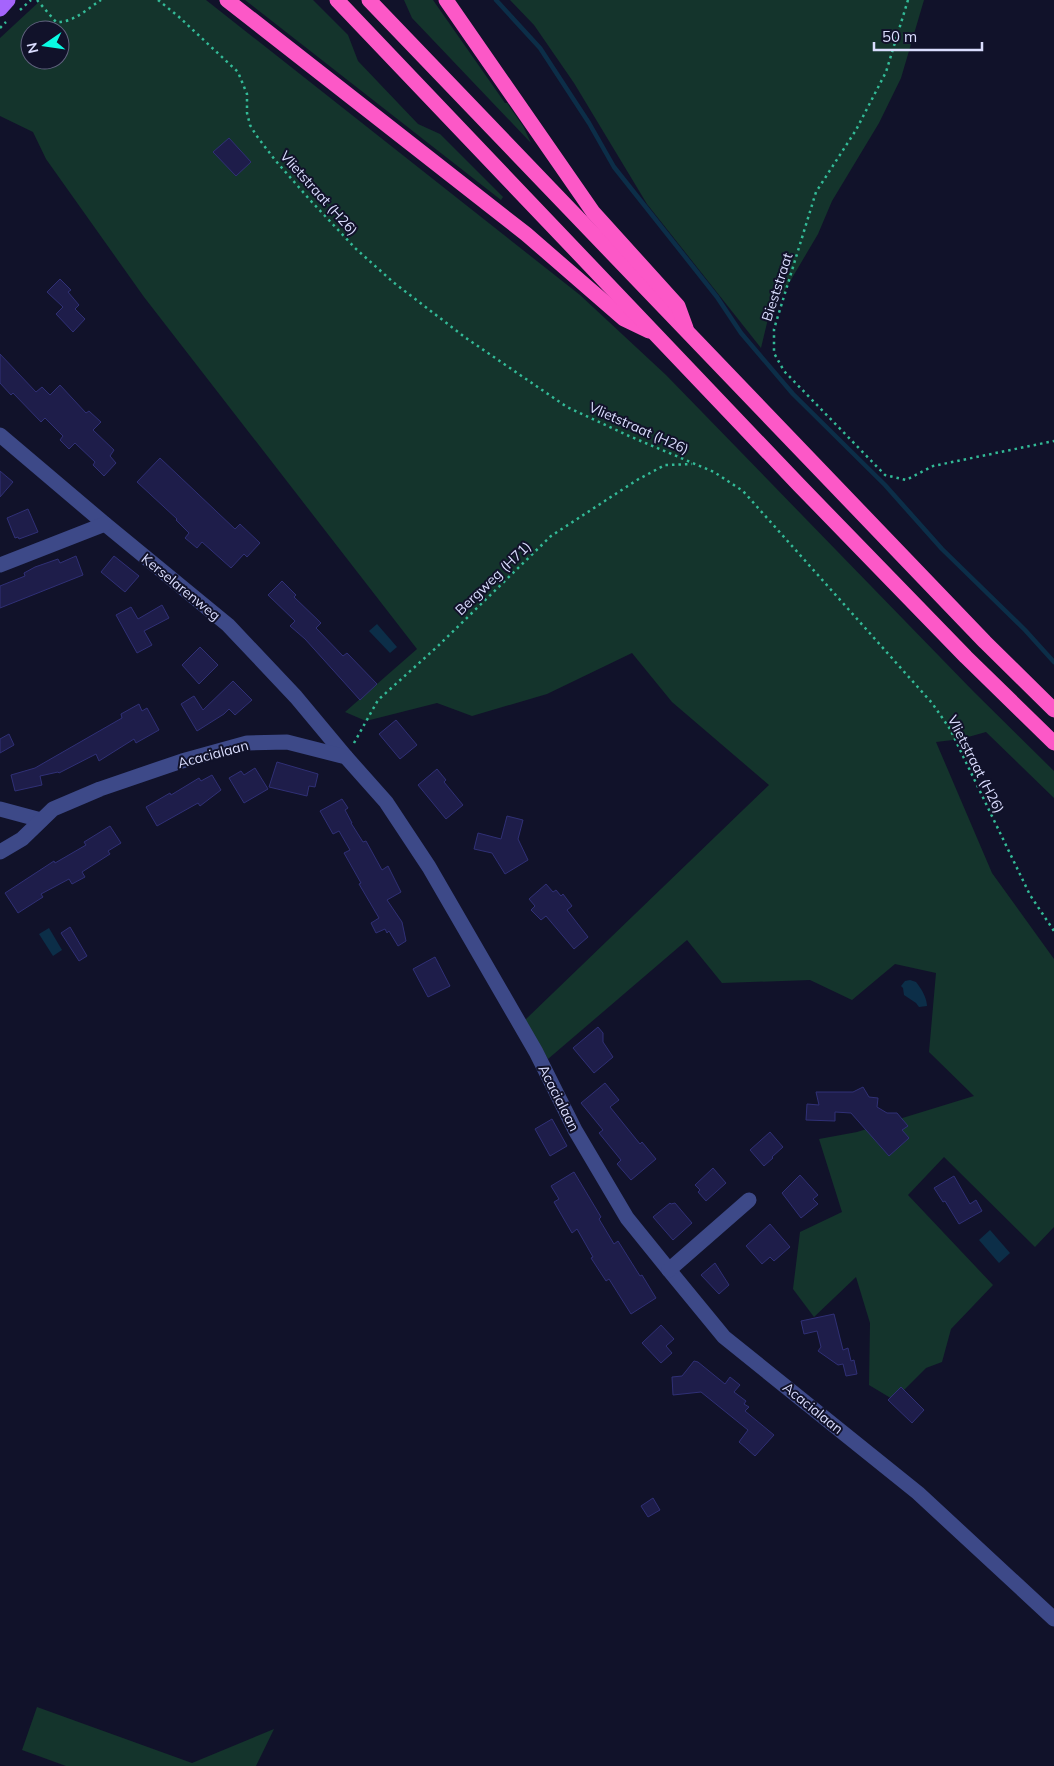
<svg xmlns="http://www.w3.org/2000/svg" width="1054" height="1766" font-family="Mulish,sans-serif">
<rect width="100%" height="100%" fill="#11122a"/>
<g fill="#14342c" fill-rule="evenodd">
<path d="M 41,0 L 206,0 L 580,295 L 666,375 L 974,692 L 1054,771 L 1054,798 L 986,732 L 961,739 L 936,742 L 992,873 L 1054,959 L 1054,1227 L 1035,1247 L 944,1157 L 908,1195 L 993,1285 L 951,1329 L 942,1362 L 926,1368 L 894,1400 L 869,1385 L 870,1323 L 856,1277 L 814,1317 L 793,1289 L 800,1232 L 842,1212 L 819,1139 L 857,1132 L 974,1096 L 929,1052 L 936,973 L 895,964 L 852,1000 L 810,980 L 722,983 L 687,940 L 548,1059 L 525,1020 L 769,785 L 672,702 L 632,653 L 547,694 L 472,716 L 437,703 L 366,721 L 345,712 L 417,649 L 144,297 L 46,159 L 33,132 L 0,116 L 0,38 ZM 30,30 L 60,30 L 60,60 L 30,60 Z"/>
<path d="M 245,0 L 313,0 L 348,35 L 358,61 L 418,124 L 440,134 L 503,197 L 501,200 Z"/>
<path d="M 404,0 L 433,0 L 505,103 L 507,103 L 523,126 L 531,143 L 412,18 Z"/>
<path d="M 510,0 L 924,0 L 901,78 L 879,123 L 832,201 L 818,234 L 782,295 L 773,298 L 761,348 L 647,204 L 574,83 L 534,25 Z"/>
<path d="M 37,1707 L 192,1763 L 274,1729 L 256,1766 L 66,1766 L 22,1750 Z"/>
</g>
<g fill="#0c2e48">
<path d="M 377,624 L 397,647 L 390,653 L 369,631 Z"/>
<path d="M 49,928 L 62,950 L 53,956 L 39,934 Z"/>
<path d="M 910,980 L 916,982 C 921,988 927,998 927,1006 L 919,1007 L 916,1003 L 904,995 L 903,988 L 901,986 L 905,981 Z"/>
<path d="M 990,1230 L 1010,1253 L 999,1263 L 979,1240 Z"/>
</g>
<g fill="none" stroke-linecap="round" stroke-linejoin="round">
<path stroke="#0c2e48" stroke-width="4.5" d="M 496,0 L 540,48 L 589,123 L 614,167 L 717,297 L 741,333 L 793,394 L 885,485 L 942,549 L 1025,630 L 1054,662"/>
</g>
<g fill="#1e1d4a" stroke="#303076">
<path d="M 229,138 L 251,162 L 236,176 L 213,152 Z"/>
<path d="M 60,279 L 71,290 L 68,292 L 79,305 L 75,309 L 85,319 L 73,332 L 56,314 L 63,307 L 47,292 Z"/>
<path d="M 0,354 L 36,392 L 42,387 L 50,395 L 60,385 L 86,413 L 89,411 L 101,422 L 93,430 L 114,450 L 110,456 L 116,463 L 104,476 L 93,465 L 95,462 L 75,443 L 69,449 L 60,440 L 63,436 L 45,418 L 41,422 L 13,393 L 11,395 L 0,383 Z"/>
<path d="M 160,458 L 235,529 L 240,524 L 260,543 L 247,557 L 244,554 L 231,568 L 202,542 L 197,548 L 185,538 L 189,533 L 176,520 L 177,519 L 137,482 Z"/>
<path d="M 0,471 L 13,482 L 0,497 Z"/>
<path d="M 28,509 L 38,532 L 19,539 L 18,537 L 15,538 L 7,518 Z"/>
<path d="M 76,556 L 83,575 L 0,608 L 0,586 L 25,576 L 24,573 L 35,567 L 58,559 L 60,563 Z"/>
<path d="M 114,556 L 139,576 L 125,592 L 101,572 Z"/>
<path d="M 282,581 L 296,595 L 294,597 L 321,623 L 316,628 L 343,656 L 347,653 L 377,684 L 360,700 L 305,639 L 290,626 L 295,621 L 268,595 Z"/>
<path d="M 162,605 L 169,618 L 144,631 L 152,645 L 137,653 L 116,615 L 131,607 L 138,619 Z"/>
<path d="M 200,647 L 218,665 L 199,684 L 182,665 Z"/>
<path d="M 233,681 L 252,700 L 235,715 L 229,709 L 224,714 L 197,731 L 181,704 L 194,696 L 203,710 Z"/>
<path d="M 139,704 L 142,711 L 147,708 L 159,730 L 136,743 L 134,739 L 99,761 L 96,754 L 59,773 L 58,772 L 40,776 L 42,785 L 15,791 L 11,775 L 35,768 L 122,718 L 121,714 Z"/>
<path d="M 396,720 L 417,745 L 400,759 L 379,734 Z"/>
<path d="M 9,734 L 14,745 L 0,753 L 0,739 Z"/>
<path d="M 277,762 L 318,774 L 315,787 L 309,786 L 307,796 L 269,787 Z"/>
<path d="M 255,768 L 268,789 L 244,803 L 229,778 L 241,771 L 244,775 Z"/>
<path d="M 437,769 L 446,780 L 444,782 L 463,805 L 446,819 L 418,785 Z"/>
<path d="M 212,775 L 221,790 L 200,806 L 198,803 L 157,826 L 146,807 L 170,793 L 171,795 L 199,778 L 201,781 Z"/>
<path d="M 342,799 L 348,808 L 345,810 L 352,823 L 351,823 L 363,842 L 366,841 L 382,870 L 388,866 L 401,892 L 387,900 L 402,922 L 406,941 L 398,946 L 389,931 L 387,933 L 385,929 L 376,933 L 371,923 L 379,918 L 359,884 L 361,883 L 344,853 L 350,850 L 339,831 L 333,834 L 320,811 Z"/>
<path d="M 507,816 L 523,820 L 518,839 L 528,860 L 505,874 L 492,853 L 474,849 L 478,833 L 501,839 Z"/>
<path d="M 110,826 L 121,843 L 108,851 L 110,854 L 82,872 L 85,877 L 72,884 L 69,879 L 41,894 L 43,897 L 18,913 L 5,893 L 54,861 L 55,863 L 86,845 L 84,842 Z"/>
<path d="M 546,884 L 553,892 L 556,890 L 561,896 L 563,894 L 572,906 L 567,910 L 588,937 L 574,949 L 546,916 L 541,920 L 531,910 L 535,906 L 529,899 Z"/>
<path d="M 70,927 L 87,956 L 79,961 L 61,933 Z"/>
<path d="M 435,957 L 450,986 L 428,997 L 413,969 Z"/>
<path d="M 598,1027 L 603,1033 L 603,1042 L 613,1057 L 594,1073 L 573,1048 Z"/>
<path d="M 605,1083 L 619,1100 L 610,1107 L 640,1144 L 642,1142 L 656,1159 L 631,1180 L 617,1164 L 621,1160 L 599,1133 L 603,1130 L 581,1103 Z"/>
<path d="M 863,1087 L 869,1097 L 878,1098 L 877,1107 L 887,1113 L 897,1113 L 908,1126 L 902,1130 L 909,1138 L 889,1156 L 851,1113 L 835,1112 L 835,1121 L 806,1120 L 807,1104 L 819,1105 L 816,1092 L 853,1092 Z"/>
<path d="M 552,1119 L 567,1146 L 550,1156 L 535,1129 Z"/>
<path d="M 770,1132 L 783,1147 L 772,1157 L 773,1158 L 764,1166 L 750,1150 Z"/>
<path d="M 713,1168 L 726,1183 L 706,1201 L 698,1192 L 700,1190 L 695,1185 Z"/>
<path d="M 574,1172 L 601,1217 L 599,1219 L 614,1244 L 618,1241 L 640,1276 L 642,1275 L 656,1298 L 631,1314 L 609,1279 L 606,1281 L 591,1258 L 593,1257 L 577,1229 L 572,1233 L 554,1202 L 559,1199 L 551,1186 Z"/>
<path d="M 800,1175 L 818,1195 L 813,1199 L 818,1204 L 801,1218 L 782,1193 Z"/>
<path d="M 954,1176 L 970,1204 L 976,1200 L 982,1211 L 959,1224 L 945,1201 L 943,1202 L 934,1188 Z"/>
<path d="M 670,1203 L 671,1204 L 675,1203 L 692,1223 L 673,1240 L 653,1217 Z"/>
<path d="M 770,1224 L 790,1247 L 774,1261 L 770,1257 L 762,1264 L 746,1246 Z"/>
<path d="M 715,1263 L 729,1285 L 719,1294 L 701,1275 Z"/>
<path d="M 834,1314 L 843,1350 L 848,1348 L 851,1361 L 854,1360 L 857,1374 L 846,1376 L 843,1364 L 838,1365 L 818,1351 L 821,1347 L 817,1331 L 804,1334 L 801,1321 Z"/>
<path d="M 661,1325 L 674,1339 L 666,1346 L 672,1353 L 661,1363 L 642,1343 Z"/>
<path d="M 694,1361 L 698,1362 L 725,1384 L 730,1377 L 740,1385 L 734,1392 L 746,1401 L 744,1404 L 749,1407 L 745,1411 L 774,1435 L 755,1456 L 739,1442 L 748,1430 L 701,1392 L 673,1395 L 672,1377 L 682,1376 Z"/>
<path d="M 901,1387 L 924,1410 L 912,1423 L 888,1400 Z"/>
<path d="M 653,1498 L 660,1510 L 648,1517 L 641,1506 Z"/>
</g>
<g fill="none" stroke-linecap="round" stroke-linejoin="round">
<g stroke="#33ba97" stroke-width="2.5" stroke-dasharray="2.5 4" stroke-linecap="butt">
<path d="M 37,0 L 56,22 C 73,23 87,9 101,0"/>
<path d="M 158,0 L 178,16 L 238,72 L 247,94 L 247,113 L 250,125 L 256,135 L 275,160 L 310,200 L 355,248 L 393,282 L 466,338 L 567,407 L 629,436 L 714,472 L 743,491 L 932,703 L 950,729 L 1030,895 L 1054,931"/>
<path d="M 908,0 L 886,72 L 856,130 L 816,192 L 774,329 L 774,353 L 784,371 L 885,475 L 906,480 L 933,466 L 1054,441"/>
<path d="M 20,10 L 31,0"/>
<path d="M 0,28 L 6,22"/>
<path d="M 354,743 L 378,700 L 438,646 L 551,536 L 637,480 L 665,465 L 692,464"/>
</g>
<g stroke="#3d4988" stroke-width="15">
<path d="M 0,435 L 105,524 L 228,625 L 296,697 L 346,757"/>
<path d="M 0,565 L 105,524"/>
<path d="M 0,809 L 41,820"/>
<path d="M 0,852 L 22,839 L 53,809 L 100,789 L 182,761 L 247,743 L 287,742 L 346,757 L 386,802 L 429,867 L 536,1052 L 575,1130 L 627,1218 L 669,1270 L 724,1337 L 918,1493 L 1054,1619"/>
<path d="M 669,1270 L 749,1200"/>
</g>
<path stroke="#a564fc" stroke-width="15" d="M 0,9 L 8,0"/>
<g stroke="#fc58c7" stroke-width="15">
<path d="M 227,0 L 526,234 L 624,319 L 649,331"/>
<path d="M 337,0 L 799,485 L 966,657 L 1054,743"/>
<path d="M 369,0 L 985,642 L 1054,710"/>
<path d="M 446,0 L 593,212 L 678,306 L 686,328"/>
</g>
</g>
<g text-anchor="middle" stroke-width="4" stroke-linejoin="round" paint-order="stroke">
<g font-size="14" fill="#daddfe" stroke="#11122a">
<text transform="translate(319 193) rotate(48)" y="5">Vlietstraat (H26)</text>
<text transform="translate(777 287) rotate(-72)" y="5">Bieststraat</text>
<text transform="translate(639 428) rotate(24)" y="5">Vlietstraat (H26)</text>
<text transform="translate(493 578) rotate(-44)" y="5">Bergweg (H71)</text>
<text transform="translate(181 587) rotate(39)" y="5">Kerselarenweg</text>
<text transform="translate(213 754) rotate(-15)" y="5">Acacialaan</text>
<text transform="translate(976 764) rotate(63)" y="5">Vlietstraat (H26)</text>
<text transform="translate(559 1098) rotate(63)" y="5">Acacialaan</text>
<text transform="translate(813 1408) rotate(39)" y="5">Acacialaan</text>
</g>
</g>
<g transform="translate(45 45) rotate(257)"><circle r="24" fill="#11122a" stroke="#61637f"/>
<path d="M0-4L9 19L0 12L-9 19Z" fill="#0afbe3"/>
<text y="-8" font-size="14" font-weight="bold" text-anchor="middle" fill="#daddfe">N</text>
</g>
<path d="M874 42v8h108v-8" fill="none" stroke="#daddfe" stroke-width="2.5"/>
<text x="882" y="42" font-size="15" fill="#daddfe" stroke="#11122a" stroke-width="4" paint-order="stroke">50 m</text>
</svg>
